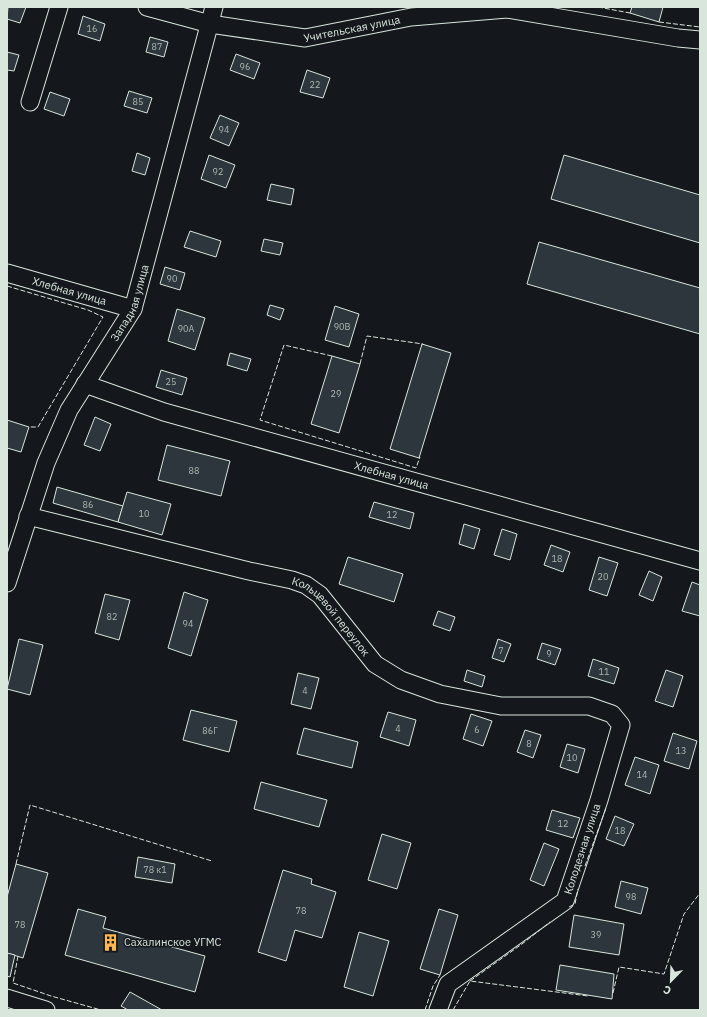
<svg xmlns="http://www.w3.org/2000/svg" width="707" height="1017" font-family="'IBM Plex Sans',sans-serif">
<rect width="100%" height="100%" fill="#14181c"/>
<g fill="#2c363c" stroke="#d8e6dc">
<path d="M 8,7 L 26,7 L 20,23 L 7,19 Z"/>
<path d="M 632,7 L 663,7 L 659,22 L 630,13 Z"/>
<path d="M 83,16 L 105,24 L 100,41 L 78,34 Z"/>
<path d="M 150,37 L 168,42 L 164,57 L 146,52 Z"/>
<path d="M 7,52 L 19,55 L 14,71 L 7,70 Z"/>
<path d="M 236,54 L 260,63 L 254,79 L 230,70 Z"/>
<path d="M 307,70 L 330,78 L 323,98 L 300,92 Z"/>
<path d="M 129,91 L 152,98 L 147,113 L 124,106 Z"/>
<path d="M 50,92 L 70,99 L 64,116 L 44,109 Z"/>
<path d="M 220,115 L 239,123 L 229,146 L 210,138 Z"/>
<path d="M 137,153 L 150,158 L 145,175 L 132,171 Z"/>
<path d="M 209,155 L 235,165 L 226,188 L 201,179 Z"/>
<path d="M 564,155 L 700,195 L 700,243 L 551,199 Z"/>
<path d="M 271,184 L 294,189 L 291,205 L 267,200 Z"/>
<path d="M 190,231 L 221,241 L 216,257 L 184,247 Z"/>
<path d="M 264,239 L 283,243 L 280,255 L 261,251 Z"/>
<path d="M 539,242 L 700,288 L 700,334 L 527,284 Z"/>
<path d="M 165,267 L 185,273 L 180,290 L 160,284 Z"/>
<path d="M 270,305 L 284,309 L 280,320 L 267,315 Z"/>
<path d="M 335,306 L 359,314 L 349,347 L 325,340 Z"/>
<path d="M 177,309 L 205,318 L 195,350 L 168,341 Z"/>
<path d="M 422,344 L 451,353 L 419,458 L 390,449 Z"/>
<path d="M 230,353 L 251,359 L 247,371 L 227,365 Z"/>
<path d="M 332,356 L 360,364 L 339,433 L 311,424 Z"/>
<path d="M 161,370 L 187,378 L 182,395 L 156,387 Z"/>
<path d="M 95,417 L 111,424 L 100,451 L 84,445 Z"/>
<path d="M 7,420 L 29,427 L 21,452 L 7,448 Z"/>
<path d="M 167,445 L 230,461 L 221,496 L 158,480 Z"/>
<path d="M 57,487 L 123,506 L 118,522 L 53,503 Z"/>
<path d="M 127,492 L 171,504 L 162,535 L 118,522 Z"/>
<path d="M 374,502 L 414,513 L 410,529 L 369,517 Z"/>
<path d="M 464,524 L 480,529 L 474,549 L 459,544 Z"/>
<path d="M 502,529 L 517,534 L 510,560 L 494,555 Z"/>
<path d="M 551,545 L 570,552 L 563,572 L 544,565 Z"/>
<path d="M 348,557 L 403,574 L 394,602 L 339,584 Z"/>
<path d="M 599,557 L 618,563 L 607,596 L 589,590 Z"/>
<path d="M 649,571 L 662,577 L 653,601 L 639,595 Z"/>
<path d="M 692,582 L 700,585 L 700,616 L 682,611 Z"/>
<path d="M 184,592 L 208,600 L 191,656 L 168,648 Z"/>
<path d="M 105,594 L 130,600 L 119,640 L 95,633 Z"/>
<path d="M 438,611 L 455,617 L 450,631 L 433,625 Z"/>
<path d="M 19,639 L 43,645 L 30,695 L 7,689 Z"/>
<path d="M 498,639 L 511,644 L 504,662 L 492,658 Z"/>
<path d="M 542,643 L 561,649 L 555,665 L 537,659 Z"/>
<path d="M 593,659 L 619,668 L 614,684 L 588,676 Z"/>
<path d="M 467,670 L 485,676 L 482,687 L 464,681 Z"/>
<path d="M 666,670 L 683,676 L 673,707 L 655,701 Z"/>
<path d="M 298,673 L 319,678 L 311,709 L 291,704 Z"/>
<path d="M 191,710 L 237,721 L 229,752 L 183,740 Z"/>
<path d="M 388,712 L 416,720 L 409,746 L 380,737 Z"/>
<path d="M 471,714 L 492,721 L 483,746 L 463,739 Z"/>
<path d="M 304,728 L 358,742 L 352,768 L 297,754 Z"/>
<path d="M 525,730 L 541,735 L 533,758 L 517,752 Z"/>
<path d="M 673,733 L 697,741 L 689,769 L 664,761 Z"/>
<path d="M 567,744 L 585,749 L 578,773 L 560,767 Z"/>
<path d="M 635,757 L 659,765 L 650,794 L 625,785 Z"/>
<path d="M 261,782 L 327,800 L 319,827 L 254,809 Z"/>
<path d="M 552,810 L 580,818 L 573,838 L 546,830 Z"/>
<path d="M 615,816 L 634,824 L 624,846 L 606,839 Z"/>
<path d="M 382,834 L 411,843 L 397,889 L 368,880 Z"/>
<path d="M 544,843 L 559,849 L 544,886 L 530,880 Z"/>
<path d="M 138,857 L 175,864 L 172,883 L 135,877 Z"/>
<path d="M 16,864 L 48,873 L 23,958 L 7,953 L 7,897 Z"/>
<path d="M 283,870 L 312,879 L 311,884 L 336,892 L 322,938 L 295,930 L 286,961 L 258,952 Z"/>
<path d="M 621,881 L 648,888 L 641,914 L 615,907 Z"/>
<path d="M 78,909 L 106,917 L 103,928 L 205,956 L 195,992 L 65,955 Z"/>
<path d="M 439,909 L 458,915 L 440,975 L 420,969 Z"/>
<path d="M 574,915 L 624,924 L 619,955 L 569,947 Z"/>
<path d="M 359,932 L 389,941 L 373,996 L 344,987 Z"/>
<path d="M 7,953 L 15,955 L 10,977 L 7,976 Z"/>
<path d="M 560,965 L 614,974 L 612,999 L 556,990 Z"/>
<path d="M 130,992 L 162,1010 L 128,1010 L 121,1006 Z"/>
</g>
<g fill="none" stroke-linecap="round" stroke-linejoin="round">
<defs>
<g id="minor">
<path id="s1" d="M 147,7 L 210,24 L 305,38 L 411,17 L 507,9 L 678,38 L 700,40"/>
<path d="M 30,102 L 59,7"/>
<path id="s2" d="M 7,273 L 133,309"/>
<path id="s3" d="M 85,384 L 164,412 L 700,561"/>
<path id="s4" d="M 28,516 L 249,571 L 292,580 L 306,585 L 320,595 L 375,664 L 401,680 L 440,694 L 501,706 L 589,706 L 612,714 L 621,725 L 599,800 L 565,901 L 448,984 L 438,1010"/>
<path id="s5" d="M 7,583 L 46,463 L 69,410 L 133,309 L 214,7"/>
<path d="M 7,998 L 46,1010"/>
</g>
</defs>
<use href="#minor" stroke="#d8e6dc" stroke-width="19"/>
<use href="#minor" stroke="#14181c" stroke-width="17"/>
<g stroke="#d8e6dc" stroke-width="1" stroke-dasharray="5 2" stroke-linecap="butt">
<path d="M 598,7 L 630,13"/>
<path d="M 659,22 L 700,27"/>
<path d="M 7,286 L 88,310 L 103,317 L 38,427 L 29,427"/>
<path d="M 332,356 L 284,345 L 260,420 L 416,468 L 420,457"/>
<path d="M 360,364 L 367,336 L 423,344"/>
<path d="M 16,864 L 30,805 L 212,861"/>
<path d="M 585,866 L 606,808"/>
<path d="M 569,907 L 575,904 L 578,889"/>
<path d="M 18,956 L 13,983 L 51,996 L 101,1010"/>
<path d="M 470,981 L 522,944 L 550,922"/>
<path d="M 613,993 L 619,967 L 664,974 L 684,914 L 700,893"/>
<path d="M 425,1010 L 433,986 L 440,975"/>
<path d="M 453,1010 L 470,981 L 588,996"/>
</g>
</g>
<defs>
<symbol id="building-bare" viewBox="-9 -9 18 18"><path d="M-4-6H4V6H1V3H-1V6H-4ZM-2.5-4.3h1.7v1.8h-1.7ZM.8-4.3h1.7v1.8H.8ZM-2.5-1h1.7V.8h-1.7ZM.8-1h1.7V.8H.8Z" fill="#ffb74d" stroke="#14181c" stroke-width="2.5" paint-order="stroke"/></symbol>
</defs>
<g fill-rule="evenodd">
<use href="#building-bare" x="98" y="930" width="25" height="25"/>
</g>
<g text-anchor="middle" stroke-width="3" stroke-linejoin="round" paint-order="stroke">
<g font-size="9" fill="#adbab4">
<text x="92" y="32">16</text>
<text x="157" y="50">87</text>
<text x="245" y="70">96</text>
<text x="315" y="88">22</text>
<text x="138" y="105">85</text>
<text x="224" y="133">94</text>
<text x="218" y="175">92</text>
<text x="172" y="282">90</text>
<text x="342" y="330">90В</text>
<text x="186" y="332">90А</text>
<text x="171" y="385">25</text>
<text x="336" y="397">29</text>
<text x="194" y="474">88</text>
<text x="88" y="508">86</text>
<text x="144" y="517">10</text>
<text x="392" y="518">12</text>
<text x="557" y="562">18</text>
<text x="603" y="580">20</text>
<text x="112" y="620">82</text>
<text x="188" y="627">94</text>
<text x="501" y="654">7</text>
<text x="549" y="657">9</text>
<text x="604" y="675">11</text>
<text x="305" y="694">4</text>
<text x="398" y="732">4</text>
<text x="477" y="733">6</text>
<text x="210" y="734">86Г</text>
<text x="529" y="747">8</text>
<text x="681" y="754">13</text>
<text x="572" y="761">10</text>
<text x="642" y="778">14</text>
<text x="563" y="827">12</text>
<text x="620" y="834">18</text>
<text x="155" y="873">78 к1</text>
<text x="631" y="900">98</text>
<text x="301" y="914">78</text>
<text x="20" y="928">78</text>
<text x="596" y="938">39</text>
</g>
<g font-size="11" fill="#d8e6dc" stroke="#14181c">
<text dy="4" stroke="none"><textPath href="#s1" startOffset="209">Учительская улица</textPath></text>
<text dy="4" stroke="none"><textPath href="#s2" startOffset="65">Хлебная улица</textPath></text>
<text dy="4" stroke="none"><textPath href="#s5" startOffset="308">Западная улица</textPath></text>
<text dy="4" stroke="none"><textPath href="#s3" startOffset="320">Хлебная улица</textPath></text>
<text dy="4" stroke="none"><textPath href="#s4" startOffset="326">Кольцевой переулок</textPath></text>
<text transform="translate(582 849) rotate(-72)" y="4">Колодезная улица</text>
</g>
<g font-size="11" fill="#d8e6dc" stroke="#14181c" text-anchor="start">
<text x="124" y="946">Сахалинское УГМС</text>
</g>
</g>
<rect width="707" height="1017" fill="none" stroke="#d8e6dc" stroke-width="16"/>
<g transform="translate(671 981) rotate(203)" stroke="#14181c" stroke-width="3" paint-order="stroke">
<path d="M0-3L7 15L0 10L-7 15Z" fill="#d8e6dc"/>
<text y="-6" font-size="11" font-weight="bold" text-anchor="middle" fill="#d8e6dc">С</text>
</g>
</svg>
